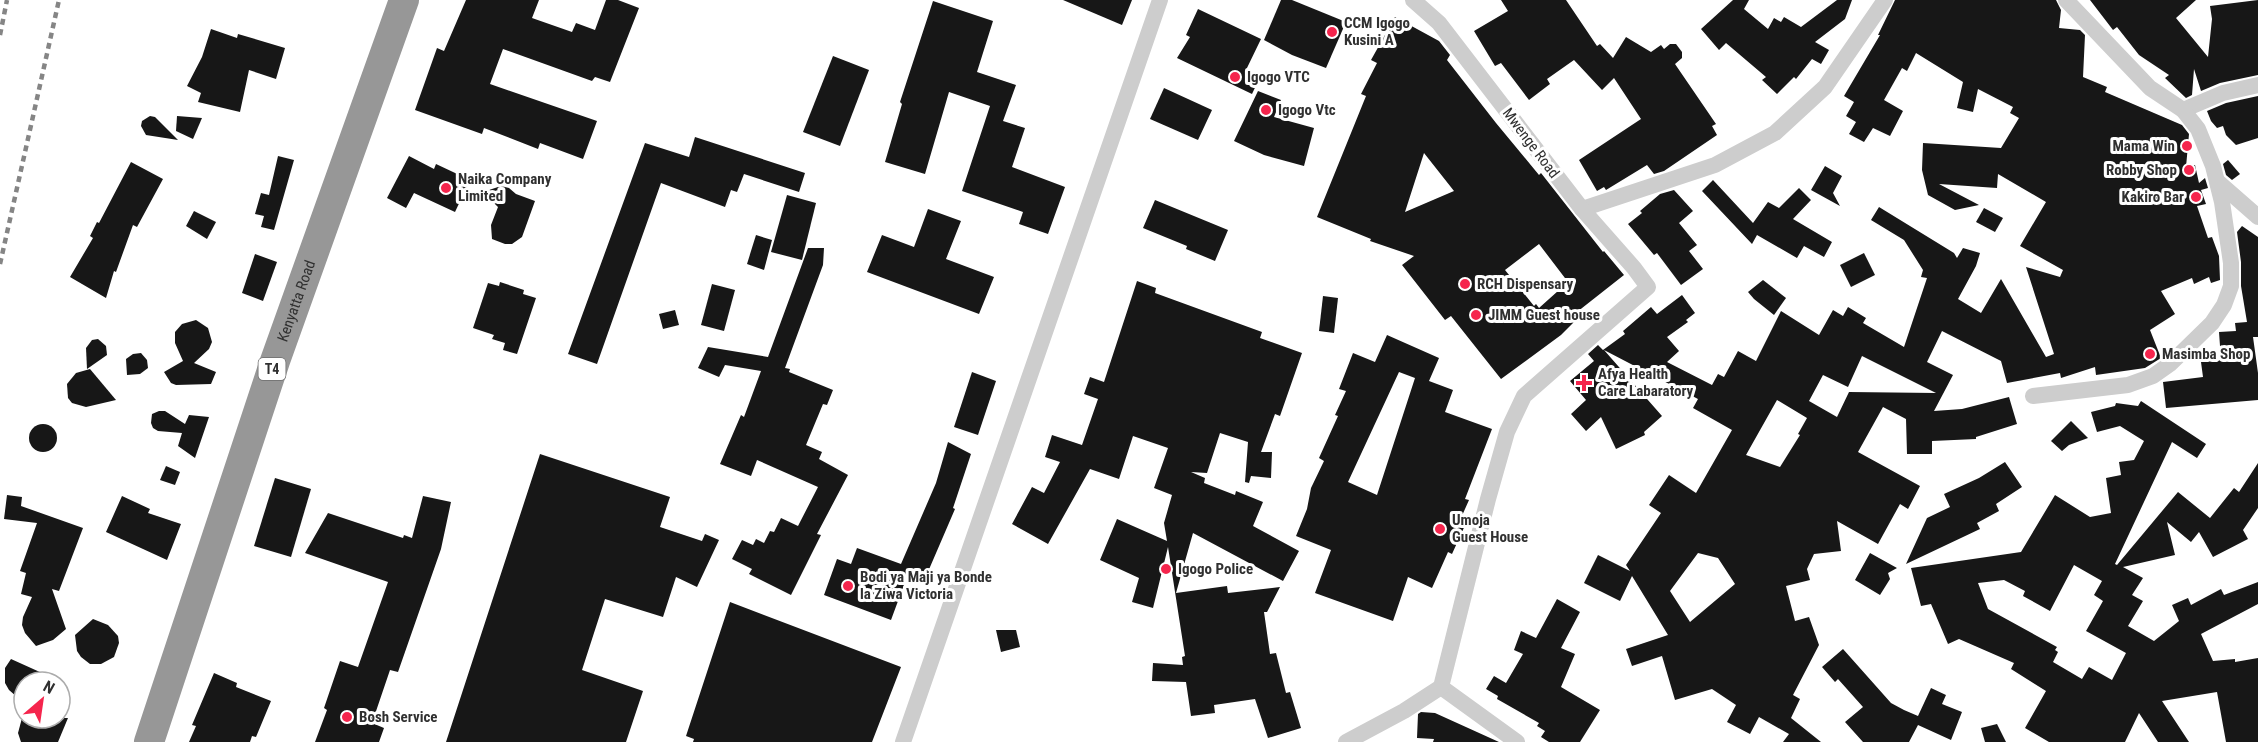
<svg xmlns="http://www.w3.org/2000/svg" width="2258" height="742" font-family="'Roboto Condensed',sans-serif">
<rect width="100%" height="100%" fill="#fff"/>
<g fill="#171717" fill-rule="evenodd">
<path d="M 466,0 L 539,0 L 532,18 L 572,32 L 576,23 L 595,30 L 606,0 L 618,0 L 639,8 L 610,82 L 595,77 L 592,81 L 503,49 L 490,84 L 597,121 L 583,159 L 540,143 L 538,149 L 484,128 L 482,134 L 415,110 L 437,48 L 444,51 Z"/>
<path d="M 1063,0 L 1132,0 L 1122,25 Z"/>
<path d="M 1281,0 L 1292,0 L 1346,22 L 1326,68 L 1292,55 L 1264,40 Z"/>
<path d="M 1501,0 L 1566,0 L 1597,46 L 1600,44 L 1613,58 L 1626,37 L 1651,52 L 1661,45 L 1664,49 L 1670,44 L 1676,44 L 1682,52 L 1682,58 L 1675,64 L 1716,124 L 1712,126 L 1717,135 L 1664,171 L 1654,174 L 1647,165 L 1606,190 L 1604,187 L 1597,191 L 1579,160 L 1641,119 L 1614,78 L 1602,90 L 1574,60 L 1547,79 L 1550,84 L 1529,100 L 1501,63 L 1495,66 L 1474,31 L 1508,11 Z"/>
<path d="M 1733,0 L 1749,0 L 1744,9 L 1768,29 L 1774,18 L 1781,22 L 1784,17 L 1801,27 L 1837,0 L 1852,0 L 1845,19 L 1815,42 L 1829,50 L 1821,64 L 1812,59 L 1796,79 L 1794,77 L 1777,94 L 1762,80 L 1766,77 L 1726,43 L 1719,50 L 1701,29 Z"/>
<path d="M 1895,0 L 2056,0 L 2061,10 L 2059,28 L 2080,30 L 2085,35 L 2083,77 L 2107,87 L 2105,92 L 2182,125 L 2189,134 L 2186,167 L 2195,165 L 2199,183 L 2205,178 L 2208,188 L 2201,190 L 2206,204 L 2197,206 L 2208,238 L 2212,237 L 2219,256 L 2220,280 L 2211,283 L 2209,277 L 2194,284 L 2192,278 L 2161,291 L 2175,314 L 2150,330 L 2161,358 L 2145,368 L 2096,375 L 2095,367 L 2061,378 L 2060,373 L 2007,383 L 2001,361 L 1942,331 L 1927,362 L 1953,375 L 1934,411 L 1962,409 L 2009,397 L 2017,424 L 1976,437 L 1976,439 L 1932,441 L 1932,454 L 1907,454 L 1906,419 L 1883,407 L 1858,452 L 1920,486 L 1908,509 L 1900,504 L 1878,544 L 1837,521 L 1841,551 L 1814,554 L 1807,569 L 1810,580 L 1786,586 L 1795,621 L 1809,617 L 1819,645 L 1793,695 L 1800,699 L 1791,718 L 1821,742 L 1783,742 L 1789,734 L 1759,717 L 1750,734 L 1727,722 L 1736,705 L 1712,689 L 1675,700 L 1662,656 L 1632,666 L 1626,649 L 1668,635 L 1632,576 L 1620,601 L 1584,583 L 1598,555 L 1630,571 L 1626,565 L 1661,513 L 1649,505 L 1669,475 L 1696,493 L 1732,430 L 1693,408 L 1698,399 L 1604,350 L 1662,416 L 1644,432 L 1645,435 L 1616,449 L 1601,417 L 1586,431 L 1571,414 L 1586,400 L 1570,381 L 1594,361 L 1588,354 L 1598,345 L 1603,350 L 1625,334 L 1623,331 L 1651,307 L 1657,314 L 1682,295 L 1695,313 L 1686,320 L 1688,322 L 1667,337 L 1679,351 L 1667,362 L 1712,385 L 1718,374 L 1724,377 L 1738,351 L 1756,361 L 1781,311 L 1819,335 L 1833,310 L 1843,316 L 1848,307 L 1866,318 L 1863,323 L 1904,347 L 1927,278 L 1921,277 L 1923,270 L 1904,240 L 1871,220 L 1879,207 L 1954,253 L 1957,258 L 1963,248 L 1980,253 L 1976,266 L 1958,299 L 1981,313 L 2001,279 L 2046,357 L 2054,354 L 2026,267 L 2060,277 L 2063,270 L 2020,246 L 2046,202 L 1998,174 L 1997,188 L 1939,184 L 1979,205 L 1955,210 L 1928,195 L 1922,170 L 1923,143 L 2001,148 L 2019,118 L 2010,113 L 2013,107 L 1978,89 L 1973,112 L 1957,108 L 1963,82 L 1916,53 L 1907,71 L 1902,68 L 1884,100 L 1903,111 L 1890,136 L 1873,128 L 1864,142 L 1849,134 L 1856,122 L 1846,116 L 1854,102 L 1844,96 L 1880,35 L 1878,35 ZM 1862,356 L 1936,393 L 1849,392 L 1837,417 L 1809,401 L 1823,375 L 1848,387 ZM 1777,400 L 1807,418 L 1798,434 L 1800,435 L 1780,467 L 1746,455 ZM 1698,553 L 1718,558 L 1735,584 L 1690,622 L 1670,591 Z"/>
<path d="M 2090,0 L 2196,0 L 2176,18 L 2208,57 L 2212,19 L 2210,6 L 2258,0 L 2258,75 L 2220,83 L 2201,91 L 2194,69 L 2192,95 L 2186,98 L 2165,78 L 2169,75 L 2139,55 L 2117,27 L 2113,30 Z"/>
<path d="M 933,1 L 993,21 L 977,72 L 1016,85 L 1003,121 L 1025,128 L 1012,167 L 1065,187 L 1048,234 L 1019,224 L 1023,212 L 962,191 L 990,106 L 949,92 L 925,174 L 885,162 L 902,104 L 900,102 Z"/>
<path d="M 1198,9 L 1261,39 L 1246,70 L 1260,77 L 1252,94 L 1177,58 L 1190,37 L 1186,35 Z"/>
<path d="M 1395,17 L 1439,41 L 1450,55 L 1447,60 L 1496,123 L 1539,175 L 1541,173 L 1603,252 L 1604,251 L 1624,275 L 1577,312 L 1580,316 L 1561,335 L 1501,379 L 1451,316 L 1445,320 L 1402,265 L 1414,256 L 1370,241 L 1371,239 L 1317,217 L 1366,96 L 1361,94 L 1377,63 L 1371,60 ZM 1424,153 L 1454,191 L 1405,212 ZM 1539,244 L 1568,282 L 1539,308 L 1536,304 L 1534,306 L 1505,270 Z"/>
<path d="M 211,29 L 237,38 L 238,34 L 285,48 L 276,79 L 249,70 L 240,112 L 198,102 L 201,93 L 187,86 L 202,57 Z"/>
<path d="M 833,56 L 869,70 L 840,146 L 803,132 Z"/>
<path d="M 1164,88 L 1212,110 L 1198,140 L 1150,119 Z"/>
<path d="M 1258,91 L 1281,100 L 1274,117 L 1314,128 L 1304,166 L 1264,155 L 1234,141 Z"/>
<path d="M 2258,96 L 2258,138 L 2236,145 L 2226,135 L 2223,126 L 2217,128 L 2211,121 L 2207,111 L 2226,103 Z"/>
<path d="M 150,116 L 155,117 L 178,140 L 146,135 L 141,126 L 142,121 Z"/>
<path d="M 177,116 L 202,118 L 193,139 L 176,131 Z"/>
<path d="M 695,137 L 805,173 L 799,192 L 744,174 L 737,192 L 731,190 L 725,207 L 661,183 L 597,364 L 568,354 L 645,143 L 689,157 Z"/>
<path d="M 278,156 L 294,160 L 274,230 L 261,227 L 264,216 L 255,214 L 261,193 L 269,195 Z"/>
<path d="M 409,156 L 434,169 L 436,164 L 470,180 L 455,212 L 414,193 L 406,208 L 387,198 Z"/>
<path d="M 2228,160 L 2240,174 L 2232,180 L 2226,175 L 2223,164 Z"/>
<path d="M 131,162 L 163,179 L 137,227 L 133,225 L 116,272 L 114,271 L 106,298 L 70,277 L 93,238 L 90,236 L 97,222 L 99,223 Z"/>
<path d="M 1825,166 L 1842,176 L 1833,193 L 1840,206 L 1811,190 Z"/>
<path d="M 1713,180 L 1753,223 L 1768,202 L 1779,208 L 1799,188 L 1811,200 L 1793,219 L 1832,242 L 1824,257 L 1804,246 L 1797,258 L 1757,235 L 1752,244 L 1702,191 Z"/>
<path d="M 501,186 L 509,188 L 516,194 L 535,201 L 522,237 L 512,244 L 505,244 L 492,239 L 491,225 L 498,207 L 493,202 L 489,190 Z"/>
<path d="M 1674,190 L 1693,211 L 1679,223 L 1697,245 L 1689,251 L 1703,269 L 1681,285 L 1657,253 L 1654,255 L 1628,224 L 1642,213 L 1640,211 L 1660,194 Z"/>
<path d="M 787,195 L 816,203 L 802,260 L 771,252 Z"/>
<path d="M 1155,200 L 1228,230 L 1215,261 L 1186,249 L 1187,246 L 1143,228 Z"/>
<path d="M 1984,208 L 2003,218 L 1995,232 L 1976,222 Z"/>
<path d="M 928,209 L 961,221 L 946,259 L 994,277 L 979,314 L 867,272 L 882,235 L 914,247 Z"/>
<path d="M 194,211 L 216,222 L 207,239 L 186,226 Z"/>
<path d="M 2242,226 L 2258,237 L 2258,337 L 2253,337 L 2258,373 L 2258,400 L 2166,408 L 2163,382 L 2203,377 L 2201,362 L 2221,360 L 2219,332 L 2236,331 L 2235,323 L 2247,322 L 2241,286 L 2241,262 L 2237,232 Z"/>
<path d="M 756,235 L 772,240 L 764,270 L 747,264 Z"/>
<path d="M 808,248 L 824,248 L 823,265 L 785,368 L 790,369 L 789,372 L 833,390 L 827,405 L 823,404 L 806,445 L 822,452 L 819,459 L 848,475 L 817,534 L 821,535 L 791,595 L 749,574 L 752,569 L 732,559 L 742,540 L 753,545 L 756,539 L 764,543 L 770,531 L 774,532 L 781,518 L 798,526 L 818,487 L 757,460 L 751,476 L 720,464 L 741,415 L 744,417 L 761,371 L 725,365 L 719,377 L 698,368 L 708,347 L 768,357 Z"/>
<path d="M 1864,253 L 1875,275 L 1851,287 L 1840,265 Z"/>
<path d="M 255,254 L 277,262 L 263,301 L 242,293 Z"/>
<path d="M 1763,280 L 1786,298 L 1774,315 L 1754,299 L 1748,292 Z"/>
<path d="M 1137,281 L 1156,288 L 1155,293 L 1262,332 L 1260,338 L 1302,353 L 1280,416 L 1275,414 L 1261,452 L 1272,452 L 1271,478 L 1251,476 L 1249,483 L 1245,482 L 1248,442 L 1220,433 L 1207,473 L 1191,472 L 1205,478 L 1204,483 L 1235,495 L 1236,491 L 1263,502 L 1253,526 L 1299,551 L 1283,581 L 1193,533 L 1176,593 L 1227,586 L 1228,593 L 1280,587 L 1267,612 L 1264,612 L 1270,654 L 1276,653 L 1286,693 L 1290,692 L 1301,728 L 1268,738 L 1255,699 L 1214,705 L 1215,713 L 1191,716 L 1186,682 L 1152,681 L 1153,663 L 1183,665 L 1182,657 L 1185,656 L 1168,547 L 1153,608 L 1132,602 L 1139,578 L 1100,560 L 1117,519 L 1167,541 L 1164,523 L 1172,495 L 1154,488 L 1168,448 L 1133,436 L 1119,479 L 1090,469 L 1048,544 L 1012,524 L 1032,487 L 1044,493 L 1060,462 L 1045,457 L 1052,435 L 1082,445 L 1098,399 L 1084,394 L 1090,377 L 1104,382 Z"/>
<path d="M 500,282 L 524,290 L 523,294 L 536,298 L 517,354 L 503,350 L 505,343 L 492,339 L 494,335 L 473,328 L 488,283 L 499,286 Z"/>
<path d="M 712,284 L 735,290 L 724,331 L 701,325 Z"/>
<path d="M 1323,296 L 1338,298 L 1334,333 L 1319,331 Z"/>
<path d="M 675,310 L 679,325 L 663,329 L 659,314 Z"/>
<path d="M 196,320 L 208,328 L 212,342 L 209,349 L 194,363 L 216,372 L 211,384 L 176,385 L 171,383 L 164,372 L 183,361 L 175,343 L 175,332 L 182,324 Z"/>
<path d="M 1387,335 L 1439,358 L 1429,381 L 1453,390 L 1445,412 L 1492,429 L 1465,499 L 1469,500 L 1461,518 L 1467,521 L 1452,554 L 1448,552 L 1432,588 L 1408,577 L 1393,621 L 1315,593 L 1331,550 L 1296,536 L 1307,509 L 1311,488 L 1324,461 L 1319,458 L 1338,416 L 1335,415 L 1346,391 L 1339,389 L 1353,353 L 1375,362 ZM 1399,372 L 1415,378 L 1377,495 L 1348,482 Z"/>
<path d="M 98,339 L 106,346 L 107,355 L 87,369 L 86,348 L 92,340 Z"/>
<path d="M 141,353 L 147,360 L 148,368 L 140,374 L 127,375 L 126,359 L 133,354 Z"/>
<path d="M 90,369 L 116,400 L 86,407 L 72,403 L 68,398 L 67,384 L 76,373 Z"/>
<path d="M 972,372 L 996,381 L 978,435 L 954,427 Z"/>
<path d="M 2141,401 L 2206,444 L 2197,458 L 2172,442 L 2115,564 L 2117,565 L 2178,492 L 2210,518 L 2234,488 L 2239,492 L 2258,463 L 2258,508 L 2243,530 L 2248,539 L 2213,557 L 2199,532 L 2191,542 L 2167,522 L 2175,555 L 2123,567 L 2143,578 L 2132,595 L 2143,601 L 2128,626 L 2154,641 L 2179,621 L 2172,605 L 2188,598 L 2191,605 L 2221,589 L 2224,595 L 2258,582 L 2258,604 L 2201,634 L 2213,661 L 2235,659 L 2235,662 L 2258,658 L 2258,742 L 2226,742 L 2217,692 L 2162,701 L 2189,742 L 2158,742 L 2139,713 L 2125,742 L 2049,742 L 2025,728 L 2046,691 L 2011,669 L 2014,663 L 1959,639 L 1948,644 L 1931,604 L 1921,606 L 1911,568 L 2021,552 L 2055,495 L 2090,517 L 2111,513 L 2106,478 L 2121,475 L 2119,462 L 2134,460 L 2144,441 L 2120,426 L 2097,432 L 2091,412 L 2115,406 L 2116,403 L 2138,406 ZM 2074,565 L 2102,581 L 2094,595 L 2103,601 L 2086,631 L 2126,653 L 2112,680 L 2089,667 L 2082,679 L 2053,662 L 2058,652 L 2055,650 L 2057,647 L 1988,609 L 1978,583 L 2004,580 L 2025,591 L 2023,596 L 2050,611 Z"/>
<path d="M 159,411 L 165,411 L 185,424 L 189,415 L 209,417 L 195,458 L 178,446 L 182,433 L 158,431 L 153,428 L 151,423 L 152,414 Z"/>
<path d="M 2071,421 L 2088,438 L 2069,445 L 2062,451 L 2051,441 Z"/>
<circle cx="43" cy="438" r="14"/>
<path d="M 948,442 L 971,454 L 953,508 L 955,509 L 924,581 L 908,574 L 891,620 L 824,595 L 837,559 L 851,564 L 857,548 L 901,564 L 936,483 Z"/>
<path d="M 540,454 L 670,497 L 660,527 L 702,541 L 705,534 L 719,540 L 697,587 L 676,577 L 663,617 L 605,599 L 582,670 L 643,691 L 626,742 L 446,742 Z"/>
<path d="M 2005,462 L 2022,487 L 1996,504 L 1999,511 L 1977,523 L 1980,529 L 1906,564 L 1927,518 L 1950,507 L 1944,494 L 1979,478 Z"/>
<path d="M 166,466 L 180,472 L 175,485 L 160,480 Z"/>
<path d="M 275,478 L 311,489 L 291,557 L 254,546 Z"/>
<path d="M 7,495 L 22,497 L 21,506 L 83,528 L 59,591 L 52,589 L 66,629 L 53,640 L 36,646 L 25,633 L 22,625 L 23,617 L 32,597 L 21,594 L 26,573 L 20,571 L 37,523 L 4,519 Z"/>
<path d="M 122,496 L 150,509 L 148,513 L 181,524 L 167,560 L 106,532 Z"/>
<path d="M 423,496 L 451,502 L 441,549 L 398,672 L 390,670 L 372,723 L 384,728 L 379,742 L 315,742 L 327,710 L 324,708 L 340,661 L 358,667 L 388,582 L 305,553 L 328,513 L 403,538 L 404,535 L 412,538 Z"/>
<path d="M 1870,553 L 1897,568 L 1888,573 L 1890,579 L 1880,595 L 1855,580 Z"/>
<path d="M 1557,599 L 1580,612 L 1561,648 L 1575,654 L 1561,687 L 1600,710 L 1580,742 L 1549,742 L 1541,737 L 1545,731 L 1537,726 L 1539,723 L 1497,699 L 1498,696 L 1486,689 L 1494,676 L 1506,683 L 1523,654 L 1514,650 L 1521,631 L 1536,638 Z"/>
<path d="M 730,602 L 901,667 L 872,742 L 693,742 L 694,739 L 686,736 Z"/>
<path d="M 93,619 L 108,625 L 118,636 L 119,643 L 114,657 L 101,664 L 90,664 L 81,657 L 77,651 L 75,635 Z"/>
<path d="M 996,630 L 1016,630 L 1020,647 L 1001,652 Z"/>
<path d="M 1843,649 L 1891,703 L 1904,710 L 1918,716 L 1931,688 L 1946,695 L 1942,704 L 1962,712 L 1951,740 L 1918,725 L 1909,742 L 1863,742 L 1845,722 L 1863,707 L 1838,679 L 1835,682 L 1822,667 Z"/>
<path d="M 11,659 L 62,682 L 24,682 L 24,703 L 9,690 L 5,683 L 5,668 Z"/>
<path d="M 214,673 L 237,683 L 236,687 L 271,701 L 256,737 L 252,736 L 250,742 L 189,742 L 196,726 L 192,725 Z"/>
<path d="M 1421,712 L 1435,713 L 1499,742 L 1433,742 L 1434,739 L 1417,738 L 1418,714 Z"/>
<path d="M 22,718 L 68,718 L 58,742 L 21,742 L 18,733 Z"/>
<path d="M 1997,724 L 2006,742 L 1985,742 L 1981,728 Z"/>
</g>
<g fill="none" stroke-linecap="round" stroke-linejoin="round">
<g stroke="#cdcdcd" stroke-width="16">
<path d="M 2183,110 L 2223,93 L 2258,85"/>
<path d="M 2217,181 L 2258,217"/>
<path d="M 1582,209 L 1715,165 L 1775,133 L 1825,87 L 1885,0"/>
<path d="M 2033,396 L 2128,385 L 2153,376 L 2170,364 L 2212,323 L 2224,305 L 2231,286 L 2231,263 L 2222,202 L 2213,166 L 2198,129 L 2183,110 L 2150,88 L 2066,0"/>
<path d="M 1441,687 L 1517,742"/>
<path d="M 903,742 L 1160,0"/>
<path d="M 1346,742 L 1404,711 L 1441,687 L 1488,499 L 1507,432 L 1524,396 L 1648,287 L 1634,268 L 1582,209 L 1439,23 L 1413,0"/>
</g>
<path stroke="#979797" stroke-width="30" id="s1" d="M 149,742 L 275,361 L 404,0"/>
<g stroke="#858585" stroke-width="4.5" stroke-dasharray="6 4.5" stroke-linecap="butt">
<path d="M 0,35 L 7,0"/>
<path d="M 0,264 L 59,0"/>
</g>
</g>
<g fill="#f5254d" stroke="#fff" stroke-width="2">
<circle cx="1332" cy="32" r="6"/>
<circle cx="1235" cy="77" r="6"/>
<circle cx="1266" cy="110" r="6"/>
<circle cx="2187" cy="146" r="6"/>
<circle cx="2189" cy="170" r="6"/>
<circle cx="446" cy="188" r="6"/>
<circle cx="2196" cy="197" r="6"/>
<circle cx="1465" cy="284" r="6"/>
<circle cx="1476" cy="315" r="6"/>
<circle cx="2150" cy="354" r="6"/>
<path d="M1581 374h6v6h6v6h-6v6h-6v-6h-6v-6h6z"/>
<circle cx="1440" cy="529" r="6"/>
<circle cx="1166" cy="569" r="6"/>
<circle cx="848" cy="586" r="6"/>
<circle cx="347" cy="717" r="6"/>
</g>
<g text-anchor="middle" stroke-width="6" stroke-linejoin="round" paint-order="stroke">
<rect fill="#fff" stroke="#6e6e6e" stroke-width="1.5" x="258.5" y="358" width="27" height="22" rx="4.5"/>
<g font-size="14" font-weight="bold" fill="#303030">
<text x="272" y="374">T4</text>
</g>
<g font-size="15" font-weight="bold" fill="#303030" stroke="#fff" text-anchor="start">
<text x="1344" y="28">CCM Igogo<tspan x="1344" dy="17">Kusini A</tspan></text>
<text x="1247" y="82">Igogo VTC</text>
<text x="1278" y="115">Igogo Vtc</text>
<text x="2175" y="151" text-anchor="end">Mama Win</text>
<text x="2177" y="175" text-anchor="end">Robby Shop</text>
<text x="458" y="184">Naika Company<tspan x="458" dy="17">Limited</tspan></text>
<text x="2184" y="202" text-anchor="end">Kakiro Bar</text>
<text x="1477" y="289">RCH Dispensary</text>
<text x="1488" y="320">JIMM Guest house</text>
<text x="2162" y="359">Masimba Shop</text>
<text x="1598" y="379">Afya Health<tspan x="1598" dy="17">Care Labaratory</tspan></text>
<text x="1452" y="525">Umoja<tspan x="1452" dy="17">Guest House</tspan></text>
<text x="1178" y="574">Igogo Police</text>
<text x="860" y="582">Bodi ya Maji ya Bonde<tspan x="860" dy="17">la Ziwa Victoria</tspan></text>
<text x="359" y="722">Bosh Service</text>
</g>
<g font-size="15" fill="#303030" stroke="#fff">
<text transform="translate(1531 143) rotate(53)" y="5">Mwenge Road</text>
<text dy="5" stroke="none"><textPath href="#s1" startOffset="465">Kenyatta Road</textPath></text>
</g>
</g>
<g transform="translate(42 700) rotate(29)"><circle r="28" fill="#ffffff" stroke="#acacac" stroke-width="1.5"/>
<path d="M0-4.5L10 22L0 15L-10 22Z" fill="#f5254d"/>
<text y="-9" font-size="16" font-weight="bold" text-anchor="middle" fill="#303030">N</text>
</g>
</svg>
